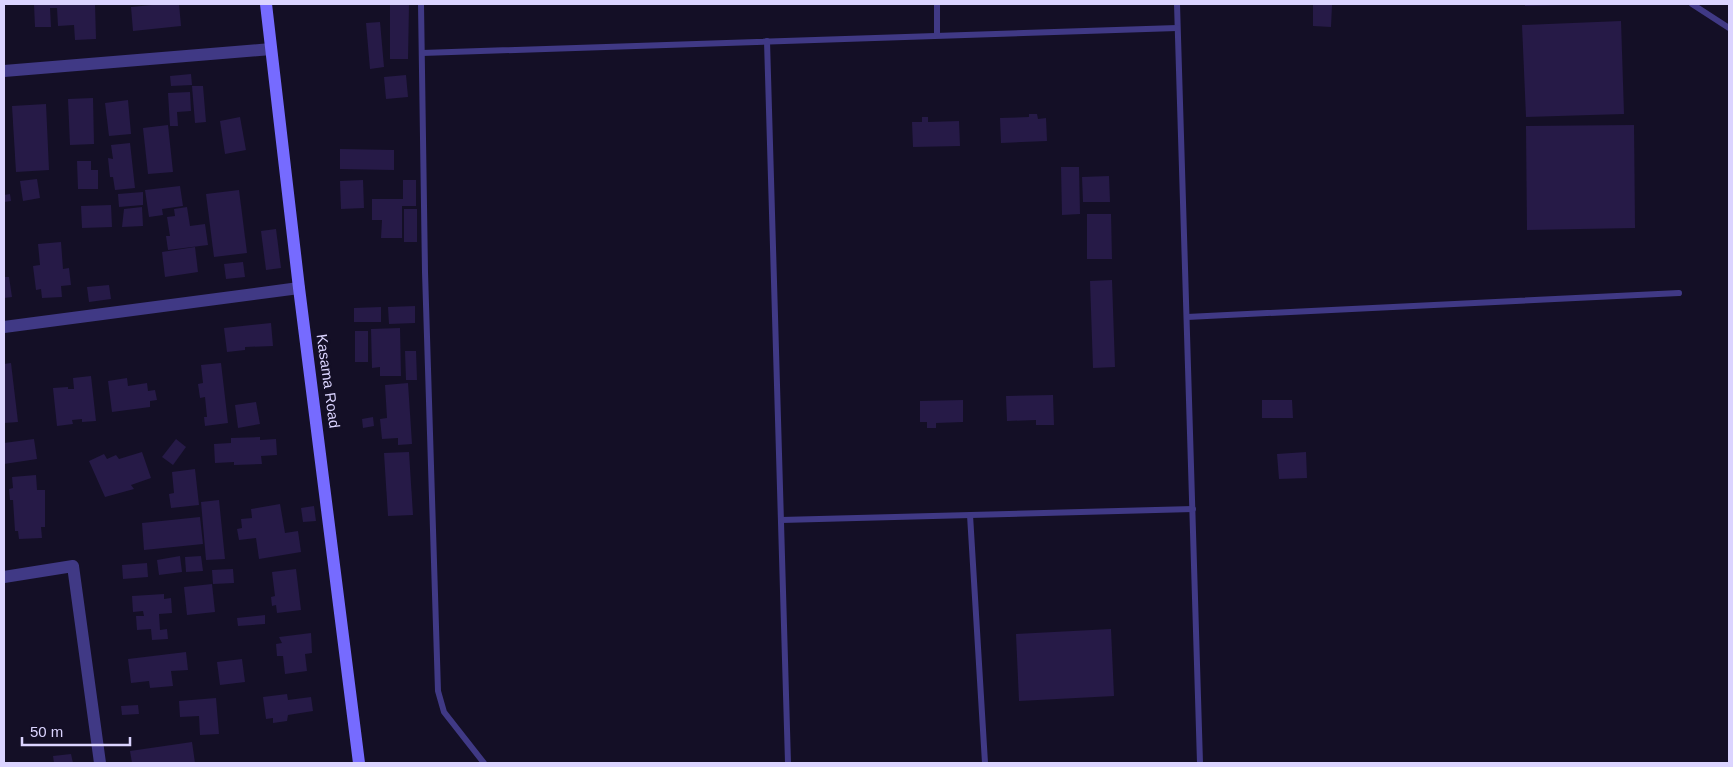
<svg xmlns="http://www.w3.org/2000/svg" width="1733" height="767" font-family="Helvetica,sans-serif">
<rect width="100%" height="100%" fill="#140f26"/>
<g fill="#261a47">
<path d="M 34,4 L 95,4 L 96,39 L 75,40 L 74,25 L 58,26 L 57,8 L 50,8 L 51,27 L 35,27 Z"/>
<path d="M 163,4 L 179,4 L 181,26 L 133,31 L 131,7 Z"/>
<path d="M 390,4 L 409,4 L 408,59 L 390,59 Z"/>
<path d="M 1525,4 L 1566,4 L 1566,5 L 1525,6 Z"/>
<path d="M 1313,5 L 1332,5 L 1331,27 L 1313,26 Z"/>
<path d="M 1621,21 L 1624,114 L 1526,117 L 1522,25 Z"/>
<path d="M 380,22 L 384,67 L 370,69 L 366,23 Z"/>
<path d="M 191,74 L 192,85 L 171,86 L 170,76 Z"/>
<path d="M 406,75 L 408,97 L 386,99 L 384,77 Z"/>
<path d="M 192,86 L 203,86 L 206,122 L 195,123 Z"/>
<path d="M 190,92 L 191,111 L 177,112 L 178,126 L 170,126 L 168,93 Z"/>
<path d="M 93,98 L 94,144 L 70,145 L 68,99 Z"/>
<path d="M 128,100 L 131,134 L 109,136 L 105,103 Z"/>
<path d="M 46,104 L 49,170 L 16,172 L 12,106 Z"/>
<path d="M 1029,114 L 1037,114 L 1038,119 L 1046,118 L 1047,141 L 1001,143 L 1000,118 L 1029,117 Z"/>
<path d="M 240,117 L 246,150 L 225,154 L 220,121 Z"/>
<path d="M 922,117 L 928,117 L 928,122 L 959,121 L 960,146 L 913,147 L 912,122 L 922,122 Z"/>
<path d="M 168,125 L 173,172 L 148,174 L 143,128 Z"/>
<path d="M 1634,125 L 1635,228 L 1527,230 L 1526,126 Z"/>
<path d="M 130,143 L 135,188 L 115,190 L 113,177 L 110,177 L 108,158 L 113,159 L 111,145 Z"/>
<path d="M 340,149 L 394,150 L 394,170 L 340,169 Z"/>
<path d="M 77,161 L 91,161 L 91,170 L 98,170 L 98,189 L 78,189 Z"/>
<path d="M 1061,167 L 1079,167 L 1080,214 L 1062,215 Z"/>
<path d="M 1109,176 L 1110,202 L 1083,202 L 1082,177 Z"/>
<path d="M 37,179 L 40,198 L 23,201 L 20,181 Z"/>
<path d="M 363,180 L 364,208 L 341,209 L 340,181 Z"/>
<path d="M 403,180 L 416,180 L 416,206 L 402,206 L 402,238 L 381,238 L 382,220 L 372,220 L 372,199 L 403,199 Z"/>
<path d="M 180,186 L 183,206 L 162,209 L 163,215 L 149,217 L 145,190 Z"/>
<path d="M 239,190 L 247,253 L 214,257 L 206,194 Z"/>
<path d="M 143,192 L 143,205 L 119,207 L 118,194 Z"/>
<path d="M 10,194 L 11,201 L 4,202 L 4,195 Z"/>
<path d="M 111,205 L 112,227 L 82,228 L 81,206 Z"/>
<path d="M 142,207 L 143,226 L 122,227 L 124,209 Z"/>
<path d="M 187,207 L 190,226 L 205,224 L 208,245 L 168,250 L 166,236 L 170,236 L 167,217 L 175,216 L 174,209 Z"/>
<rect x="404" y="209" width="13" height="33"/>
<path d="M 1087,214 L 1111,214 L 1112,259 L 1087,259 Z"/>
<path d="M 276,229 L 281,268 L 266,270 L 261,231 Z"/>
<path d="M 61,242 L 63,269 L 69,268 L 71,285 L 61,286 L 62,297 L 42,298 L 41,289 L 36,290 L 33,266 L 40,265 L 38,244 Z"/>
<path d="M 195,247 L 198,272 L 165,277 L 162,252 Z"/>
<path d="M 243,262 L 245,277 L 226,279 L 224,264 Z"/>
<path d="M 4,277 L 9,277 L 12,297 L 4,298 Z"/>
<path d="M 1112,280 L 1115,367 L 1093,368 L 1090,281 Z"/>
<path d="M 109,285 L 111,299 L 89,302 L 87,287 Z"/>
<path d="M 415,306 L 415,323 L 389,324 L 388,307 Z"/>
<path d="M 381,307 L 381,322 L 354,322 L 354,308 Z"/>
<path d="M 271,323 L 273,346 L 245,347 L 245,350 L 227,352 L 224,328 Z"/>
<path d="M 400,328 L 401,376 L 380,376 L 380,367 L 372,368 L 371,329 Z"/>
<rect x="355" y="331" width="13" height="31"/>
<path d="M 405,351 L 416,351 L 417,380 L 406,380 Z"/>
<path d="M 11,363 L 18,422 L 4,423 L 4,364 Z"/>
<path d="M 221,363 L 228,423 L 205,426 L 204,417 L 207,417 L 205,397 L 200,398 L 198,384 L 203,383 L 201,365 Z"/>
<path d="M 91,376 L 96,421 L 82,422 L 82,419 L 72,420 L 73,424 L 57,426 L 53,388 L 68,387 L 68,389 L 74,389 L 73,378 Z"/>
<path d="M 127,378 L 128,386 L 147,383 L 148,391 L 155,390 L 157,400 L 150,401 L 150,407 L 112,412 L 108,381 Z"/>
<path d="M 408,383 L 412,444 L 398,445 L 398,438 L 382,439 L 380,419 L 387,418 L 385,385 Z"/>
<path d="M 1053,395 L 1054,425 L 1036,425 L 1036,420 L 1007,421 L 1006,396 Z"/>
<path d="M 963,400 L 963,422 L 936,423 L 936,428 L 927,428 L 927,422 L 920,422 L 920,401 Z"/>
<path d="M 1262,400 L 1292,400 L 1293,418 L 1262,418 Z"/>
<path d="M 256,402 L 260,424 L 238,428 L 235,405 Z"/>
<path d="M 373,417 L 374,426 L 363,428 L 362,419 Z"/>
<path d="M 260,437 L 260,440 L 276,439 L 277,455 L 261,456 L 262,464 L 234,465 L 234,462 L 215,463 L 214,444 L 231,443 L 231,438 Z"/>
<path d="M 34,439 L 37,459 L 4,464 L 4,443 Z"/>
<path d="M 176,439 L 186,447 L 173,465 L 162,457 Z"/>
<path d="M 142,452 L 151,478 L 131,485 L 134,489 L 105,497 L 89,461 L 104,454 L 107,459 L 116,455 L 119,459 Z"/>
<path d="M 409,452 L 413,515 L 388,516 L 384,453 Z"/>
<path d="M 1306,452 L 1307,478 L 1279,479 L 1277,454 Z"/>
<path d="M 195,469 L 199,505 L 171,508 L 169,494 L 174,493 L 172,472 Z"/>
<path d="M 36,475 L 37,490 L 45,490 L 45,527 L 41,527 L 42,538 L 19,539 L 18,531 L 15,531 L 13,500 L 10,500 L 9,489 L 13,488 L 12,477 Z"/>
<path d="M 219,500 L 225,559 L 206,560 L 201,502 Z"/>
<path d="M 280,504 L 285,533 L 298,531 L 301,552 L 259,559 L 256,538 L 239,540 L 237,529 L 242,528 L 241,519 L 252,518 L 251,509 Z"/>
<path d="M 314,506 L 316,521 L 303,522 L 301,508 Z"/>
<path d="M 200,517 L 203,544 L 144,550 L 142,523 Z"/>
<path d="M 180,556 L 182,572 L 159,575 L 157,560 Z"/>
<path d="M 201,556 L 203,571 L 186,572 L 185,557 Z"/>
<path d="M 147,563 L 148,577 L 123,579 L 122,565 Z"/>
<path d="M 233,569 L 234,583 L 213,584 L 212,570 Z"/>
<path d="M 296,569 L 301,610 L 277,613 L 276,605 L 272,606 L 271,597 L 275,596 L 272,572 Z"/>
<path d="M 212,584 L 215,612 L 187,615 L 184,587 Z"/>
<path d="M 164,594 L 164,599 L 171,598 L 172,613 L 159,614 L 160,630 L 167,629 L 168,639 L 152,640 L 151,629 L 137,630 L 136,616 L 144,616 L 143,611 L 133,612 L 132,596 Z"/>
<path d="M 265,615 L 265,624 L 238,626 L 237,618 Z"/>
<path d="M 1111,629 L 1114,696 L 1019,701 L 1016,634 Z"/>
<path d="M 311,633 L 312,653 L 305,654 L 307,671 L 285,674 L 283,656 L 277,656 L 276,644 L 282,643 L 279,637 Z"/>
<path d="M 186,652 L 188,670 L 171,671 L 173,686 L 150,688 L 149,681 L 131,683 L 128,659 Z"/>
<path d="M 242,659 L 245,682 L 220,685 L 217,662 Z"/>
<path d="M 287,694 L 288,700 L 311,697 L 313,711 L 288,715 L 287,721 L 273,723 L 273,718 L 266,719 L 263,697 Z"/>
<path d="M 216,698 L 219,734 L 200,735 L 199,716 L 180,717 L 179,701 Z"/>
<path d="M 138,705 L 139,714 L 122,715 L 121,706 Z"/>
<path d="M 192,742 L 195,763 L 132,763 L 130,751 Z"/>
<path d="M 71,754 L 73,763 L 54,763 L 53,756 Z"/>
</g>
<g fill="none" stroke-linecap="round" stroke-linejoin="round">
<g stroke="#403985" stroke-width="6">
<path d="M 421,4 L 425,272 L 438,691 L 444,712 L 484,763"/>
<path d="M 937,4 L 937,35"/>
<path d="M 1177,4 L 1200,763"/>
<path d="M 1692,4 L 1729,28"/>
<path d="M 767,41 L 788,763"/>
<path d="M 422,53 L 1177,28"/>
<path d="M 1187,317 L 1679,293"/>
<path d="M 970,515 L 985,763"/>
<path d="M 781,520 L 1193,509"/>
</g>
<g stroke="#403985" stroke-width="12">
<path d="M 4,71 L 271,49"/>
<path d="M 4,327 L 299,288"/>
<path d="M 4,577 L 73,566 L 100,763"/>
</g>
<path stroke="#766bff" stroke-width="12" d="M 266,4 L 299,288 L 359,763"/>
</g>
<g text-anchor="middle" stroke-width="5" stroke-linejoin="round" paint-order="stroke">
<g font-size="15" fill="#dbd4ff" stroke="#140f26">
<text transform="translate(328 381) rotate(82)" y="5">Kasama Road</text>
</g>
</g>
<rect width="1733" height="767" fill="none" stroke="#dbd4ff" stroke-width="10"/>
<path d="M22 737v8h108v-8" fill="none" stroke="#dbd4ff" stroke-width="2.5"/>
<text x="30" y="737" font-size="15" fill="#dbd4ff" stroke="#140f26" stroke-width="4" paint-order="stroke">50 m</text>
</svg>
